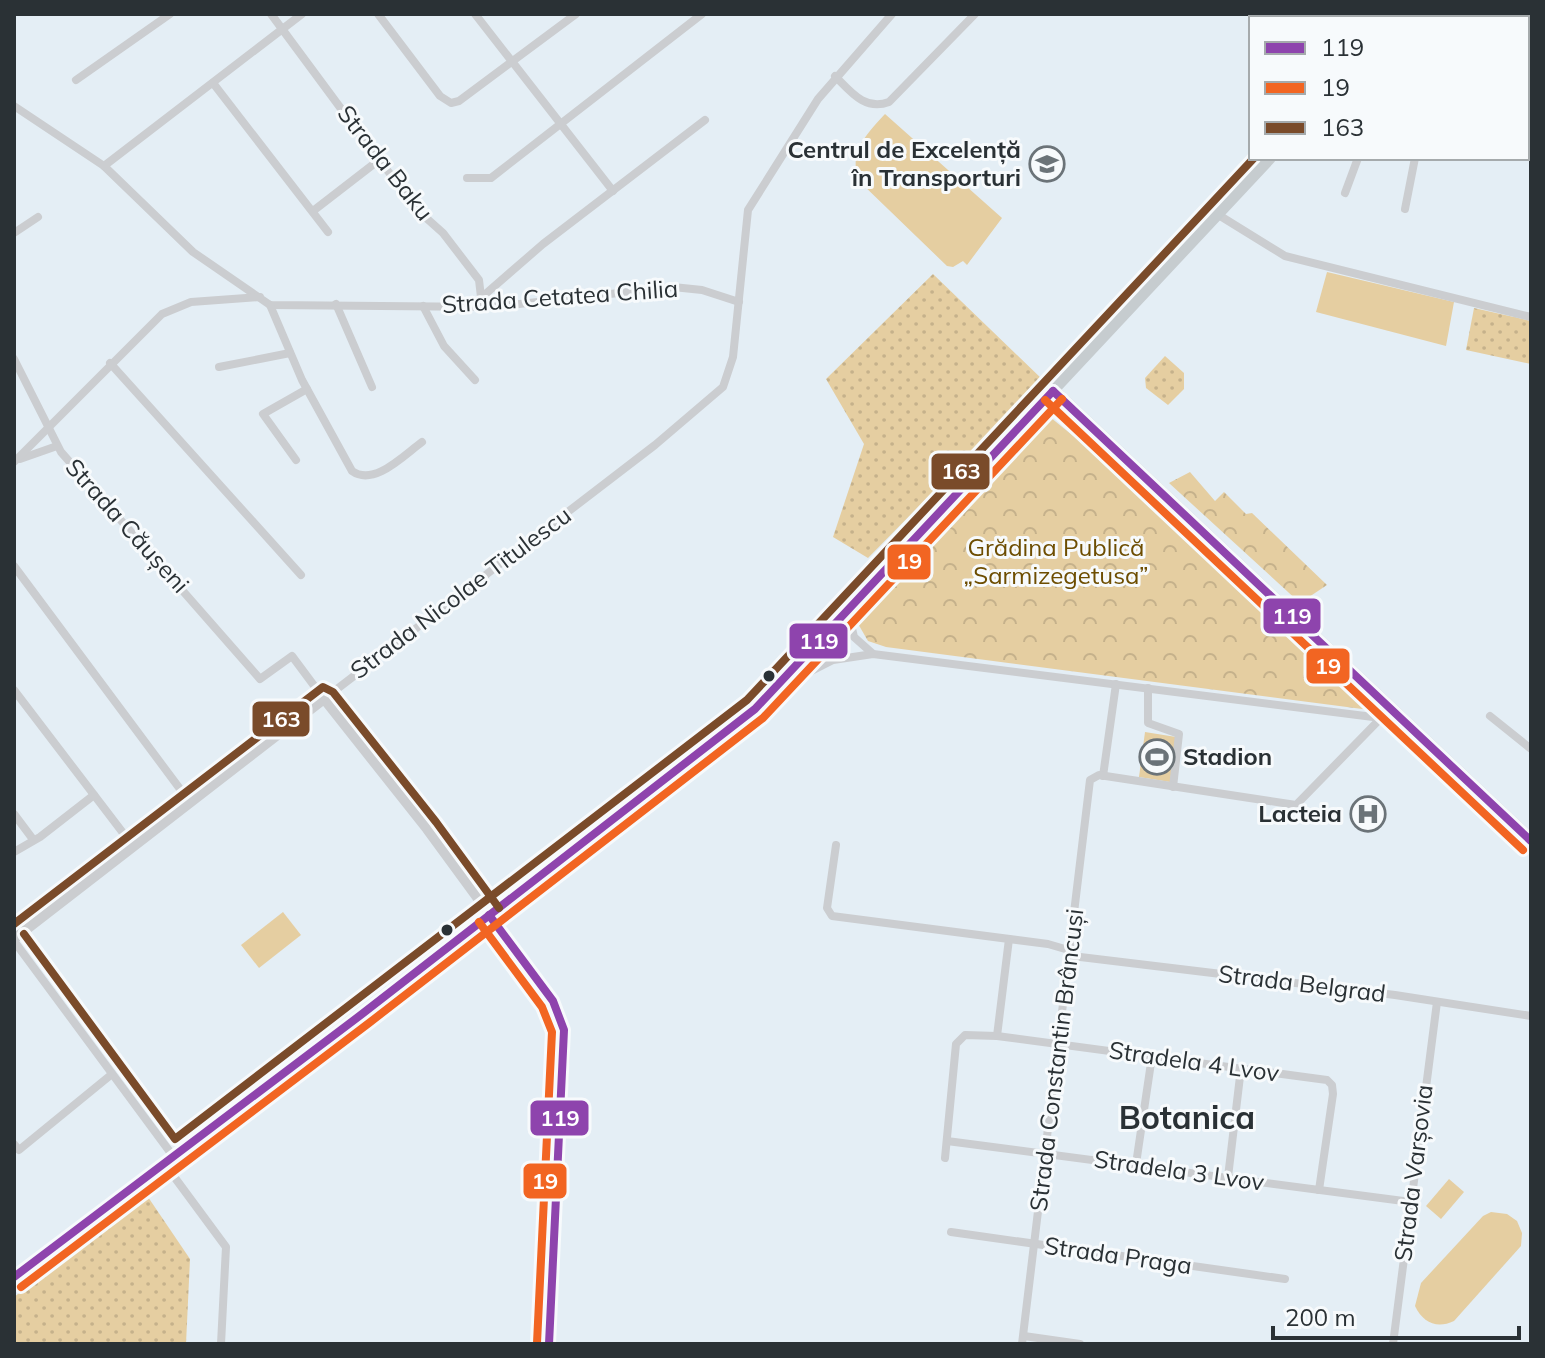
<svg xmlns="http://www.w3.org/2000/svg" width="1545" height="1358" font-family="Mulish,sans-serif">
<defs>
<pattern id="forest-crowns" width="20" height="18" patternUnits="userSpaceOnUse" patternTransform="scale(2)"><rect width="20" height="18" fill="#e5cea1"/><path d="M2 6a3 3 0 1 1 6 0M12 15a3 3 0 1 1 6 0" fill="none" stroke="#c5b18b"/></pattern>
<pattern id="park-dots" width="8" height="8" patternUnits="userSpaceOnUse" patternTransform="scale(2)"><rect width="8" height="8" fill="#e5cea1"/><path d="M2 2h.1M6 6h.1" fill="none" stroke="#c5b18b" stroke-width="1.8" stroke-linecap="round"/></pattern>
</defs>
<rect width="100%" height="100%" fill="#e4eef5"/>
<g fill="url(#forest-crowns)">
<path d="M 1050,417 L 1143,493 L 1370,710 L 886,647 L 868,641 L 857,622 L 862,610 L 1041,420 Z"/>
<path d="M 1190,472 L 1215,501 L 1224,492 L 1246,514 L 1252,513 L 1327,585 L 1300,603 L 1169,483 Z"/>
</g>
<g fill="url(#park-dots)">
<path d="M 933,274 L 1043,380 L 868,558 L 833,537 L 864,444 L 826,379 Z"/>
<path d="M 1474,308 L 1531,321 L 1531,364 L 1466,350 Z"/>
<path d="M 1165,356 L 1184,373 L 1184,389 L 1168,405 L 1146,388 L 1145,378 Z"/>
<path d="M 148,1197 L 190,1259 L 186,1344 L 14,1344 L 14,1297 Z"/>
</g>
<g fill="#e5cea1">
<path d="M 885,114 L 1002,218 L 967,265 L 963,261 L 953,267 L 947,266 L 859,181 C 848,152 866,135 885,114 Z"/>
<path d="M 1327,272 L 1454,302 L 1446,346 L 1316,312 Z"/>
<path d="M 1145,732 L 1176,737 L 1170,782 L 1139,777 Z"/>
<path d="M 283,912 L 301,935 L 259,968 L 241,945 Z"/>
<path d="M 1449,1179 L 1464,1192 L 1441,1219 L 1426,1206 Z"/>
<path d="M 1491,1212 L 1507,1214 L 1517,1221 L 1522,1233 L 1521,1246 L 1454,1321 C 1437,1329 1423,1323 1415,1306 L 1421,1283 L 1483,1216 Z"/>
</g>
<g fill="none" stroke-linecap="round" stroke-linejoin="round">
<g stroke="#cbcdd0" stroke-width="8">
<path d="M 271,14 L 379,160 L 424,216 L 443,233 L 479,280 L 481,297"/>
<path d="M 378,14 L 440,96 L 451,103 L 459,101 L 576,14"/>
<path d="M 475,14 L 613,191"/>
<path d="M 835,76 C 851,92 865,111 889,102 L 975,14"/>
<path d="M 76,80 L 170,14"/>
<path d="M 213,83 L 328,232"/>
<path d="M 14,106 L 104,166 L 193,252 L 270,305 L 492,307 L 673,287 L 702,290 L 739,302"/>
<path d="M 104,166 L 302,14"/>
<path d="M 467,178 L 491,178 L 702,14"/>
<path d="M 1345,193 L 1358,158"/>
<path d="M 1405,209 L 1415,158"/>
<path d="M 313,211 L 379,160"/>
<path d="M 1217,214 L 1285,256 L 1531,317"/>
<path d="M 14,233 L 38,217"/>
<path d="M 482,297 L 543,244 L 705,120"/>
<path d="M 336,304 L 372,387"/>
<path d="M 270,305 L 302,380 L 352,471 C 374,487 404,455 422,442"/>
<path d="M 423,306 L 444,346 L 475,380"/>
<path d="M 14,359 L 61,452 L 260,679 L 292,656 L 324,699 L 655,445 L 723,387 L 733,357 L 748,210 L 818,99 L 892,14"/>
<path d="M 110,363 L 301,575"/>
<path d="M 219,367 L 290,353"/>
<path d="M 20,459 L 57,446"/>
<path d="M 296,460 L 263,414 L 307,389"/>
<path d="M 14,462 L 162,314 L 191,302 L 260,297"/>
<path d="M 14,566 L 189,801"/>
<path d="M 848,612 L 854,637 L 872,653"/>
<path d="M 780,687 L 833,660 L 873,654 L 1381,718 L 1394,712"/>
<path d="M 1148,688 L 1148,723 L 1179,734 L 1173,787"/>
<path d="M 14,690 L 133,846"/>
<path d="M 1490,716 L 1531,749"/>
<path d="M 1103,776 L 1116,684"/>
<path d="M 14,814 L 32,838"/>
<path d="M 836,845 L 827,908 L 832,916 L 1048,944 L 1072,951"/>
<path d="M 14,852 L 40,837 L 94,795"/>
<path d="M 14,941 L 173,1156"/>
<path d="M 1072,956 L 1395,995 L 1531,1016"/>
<path d="M 997,1036 L 1009,939"/>
<path d="M 947,1141 L 1411,1202"/>
<path d="M 14,1144 L 19,1150 L 112,1074"/>
<path d="M 945,1158 L 956,1044 L 965,1035 L 997,1036 L 1327,1080 L 1332,1085 L 1333,1094 L 1319,1190"/>
<path d="M 164,1163 L 226,1247 L 221,1344"/>
<path d="M 1136,1164 L 1152,1056"/>
<path d="M 1228,1177 L 1241,1068"/>
<path d="M 951,1232 L 1285,1279"/>
<path d="M 1024,1336 L 1080,1344"/>
<path d="M 1022,1344 L 1090,780 L 1099,775 L 1296,805 L 1381,718"/>
<path d="M 1393,1344 L 1437,1002"/>
</g>
<path stroke="#cbcdd0" stroke-width="10" d="M 14,939 L 324,699 L 427,829 L 553,1001 L 562,1022 L 565,1047 L 549,1344"/>
<g stroke="#c6cccf" stroke-width="12">
<path d="M 1402,18 L 1406,14"/>
<path d="M 14,1277 L 362,1014 L 755,709 L 1270,158"/>
</g>
<path stroke="#c5cfd4" stroke-width="14" d="M 1053,391 L 1531,841"/>
<defs>
<g id="bus-1">
<path d="M 1053,391 L 1531,841"/>
<path d="M 489,915 L 553,1001 L 564,1030 L 549,1344"/>
<path d="M 14,1277 L 362,1014 L 755,709 L 1053,391"/>
</g>
<g id="bus-2">
<path d="M 1045,400 L 1523,850"/>
<path d="M 479,922 L 542,1007 L 552,1032 L 537,1343"/>
<path d="M 21,1287 L 369,1023 L 763,718 L 1062,399"/>
</g>
<g id="bus-3">
<path d="M 14,924 L 323,687 L 333,692 L 436,822 L 499,908"/>
<path d="M 24,934 L 175,1139 L 747,700 L 1254,158"/>
</g>
</defs>
<use href="#bus-1" stroke="#f7fafc" stroke-width="14"/>
<use href="#bus-2" stroke="#f7fafc" stroke-width="14"/>
<use href="#bus-3" stroke="#f7fafc" stroke-width="14"/>
<use href="#bus-1" stroke="#8e44ad" stroke-width="8"/>
<use href="#bus-2" stroke="#f26522" stroke-width="8"/>
<use href="#bus-3" stroke="#7a4b2a" stroke-width="8"/>
</g>
<defs>
<symbol id="university-ring" viewBox="-11 -11 22 22"><circle r="9.5" fill="#f7fafc" stroke="#6b7378" stroke-width="1.5"/><path d="M0-5L7-2L0 1L-7-2ZM-4 1L0 2.5L4 1V4Q0 6-4 4Z" fill="#6b7378"/></symbol>
<symbol id="stadium-ring" viewBox="-11 -11 22 22"><circle r="9.5" fill="#f7fafc" stroke="#6b7378" stroke-width="1.5"/><path d="M0-5a6.5 5 0 1 0 0 10a6.5 5 0 1 0 0-10ZM-3.5-1.8h7v3.6h-7Z" fill="#6b7378"/></symbol>
<symbol id="hospital-ring" viewBox="-11 -11 22 22"><circle r="9.5" fill="#f7fafc" stroke="#6b7378" stroke-width="1.5"/><path d="M-5-5h3v3.5h4V-5h3V5h-3V1.5h-4V5h-3Z" fill="#6b7378"/></symbol>
</defs>
<g fill-rule="evenodd">
<use href="#university-ring" x="1027" y="144" width="40" height="40"/>
<use href="#stadium-ring" x="1137" y="737" width="40" height="40"/>
<use href="#hospital-ring" x="1348" y="794" width="40" height="40"/>
</g>
<g fill="#2a3135" stroke="#f7fafc" stroke-width="3">
<circle cx="769" cy="676" r="7"/>
<circle cx="447" cy="930" r="7"/>
</g>
<g text-anchor="middle" stroke-width="6" stroke-linejoin="round" paint-order="stroke">
<g font-size="24" font-weight="bold" fill="#2a3135" stroke="#f7fafc" text-anchor="end">
<text x="1021" y="158">Centrul de Excelență<tspan x="1021" dy="28">în Transporturi</tspan></text>
<text x="1183" y="765" text-anchor="start">Stadion</text>
<text x="1342" y="822">Lacteia</text>
</g>
<g font-size="24" fill="#2a3135" stroke="#f7fafc">
<text transform="translate(385 163) rotate(52)" y="8">Strada Baku</text>
<text transform="translate(560 297) rotate(-4)" y="8">Strada Cetatea Chilia</text>
<text transform="translate(127 526) rotate(48)" y="8">Strada Căușeni</text>
<text transform="translate(461 593) rotate(-37)" y="8">Strada Nicolae Titulescu</text>
<text transform="translate(1302 984) rotate(7)" y="8">Strada Belgrad</text>
<text transform="translate(1057 1060) rotate(-83)" y="8">Strada Constantin Brâncuși</text>
<text transform="translate(1194 1062) rotate(8)" y="8">Stradela 4 Lvov</text>
<text transform="translate(1179 1171) rotate(8)" y="8">Stradela 3 Lvov</text>
<text transform="translate(1414 1173) rotate(-83)" y="8">Strada Varșovia</text>
<text transform="translate(1118 1256) rotate(8)" y="8">Strada Praga</text>
</g>
<g font-size="24" fill="#6d4d01" stroke="#f7fafc">
<text x="1056" y="556">Grădina Publică<tspan x="1056" dy="28">„Sarmizegetusa”</tspan></text>
</g>
<g font-size="32" font-weight="bold" fill="#2a3135" stroke="#f7fafc">
<text x="1187" y="1129">Botanica</text>
</g>
</g>
<g stroke="#f7fafc" stroke-width="3">
<rect x="930" y="452" width="61" height="39" rx="8" fill="#7a4b2a"/>
<rect x="886" y="543" width="46" height="38" rx="8" fill="#f26522"/>
<rect x="1262" y="597" width="60" height="38" rx="8" fill="#8e44ad"/>
<rect x="788" y="622" width="61" height="38" rx="8" fill="#8e44ad"/>
<rect x="1305" y="647" width="46" height="38" rx="8" fill="#f26522"/>
<rect x="251" y="700" width="60" height="38" rx="8" fill="#7a4b2a"/>
<rect x="529" y="1099" width="61" height="38" rx="8" fill="#8e44ad"/>
<rect x="522" y="1162" width="46" height="38" rx="8" fill="#f26522"/>
</g>
<g font-size="22" text-anchor="middle" font-weight="bold" fill="#fff">
<text x="961" y="479">163</text>
<text x="909" y="569">19</text>
<text x="1292" y="624">119</text>
<text x="819" y="649">119</text>
<text x="1328" y="674">19</text>
<text x="281" y="727">163</text>
<text x="560" y="1126">119</text>
<text x="545" y="1189">19</text>
</g>
<rect width="1545" height="1358" fill="none" stroke="#2a3135" stroke-width="32"/>
<rect x="1249" y="16" width="280" height="144" fill="#f7fafc" stroke="#a5aaac" stroke-width="2"/>
<rect x="1265" y="42" width="40" height="12" fill="#8e44ad" stroke="#a5aaac" stroke-width="2"/>
<text x="1321" y="56" font-size="24" fill="#2a3135">119</text>
<rect x="1265" y="82" width="40" height="12" fill="#f26522" stroke="#a5aaac" stroke-width="2"/>
<text x="1321" y="96" font-size="24" fill="#2a3135">19</text>
<rect x="1265" y="122" width="40" height="12" fill="#7a4b2a" stroke="#a5aaac" stroke-width="2"/>
<text x="1321" y="136" font-size="24" fill="#2a3135">163</text>
<path d="M1273 1326v12h246v-12" fill="none" stroke="#2a3135" stroke-width="4"/>
<text x="1285" y="1326" font-size="24" fill="#2a3135" stroke="#f7fafc" stroke-width="6" paint-order="stroke">200 m</text>
</svg>
